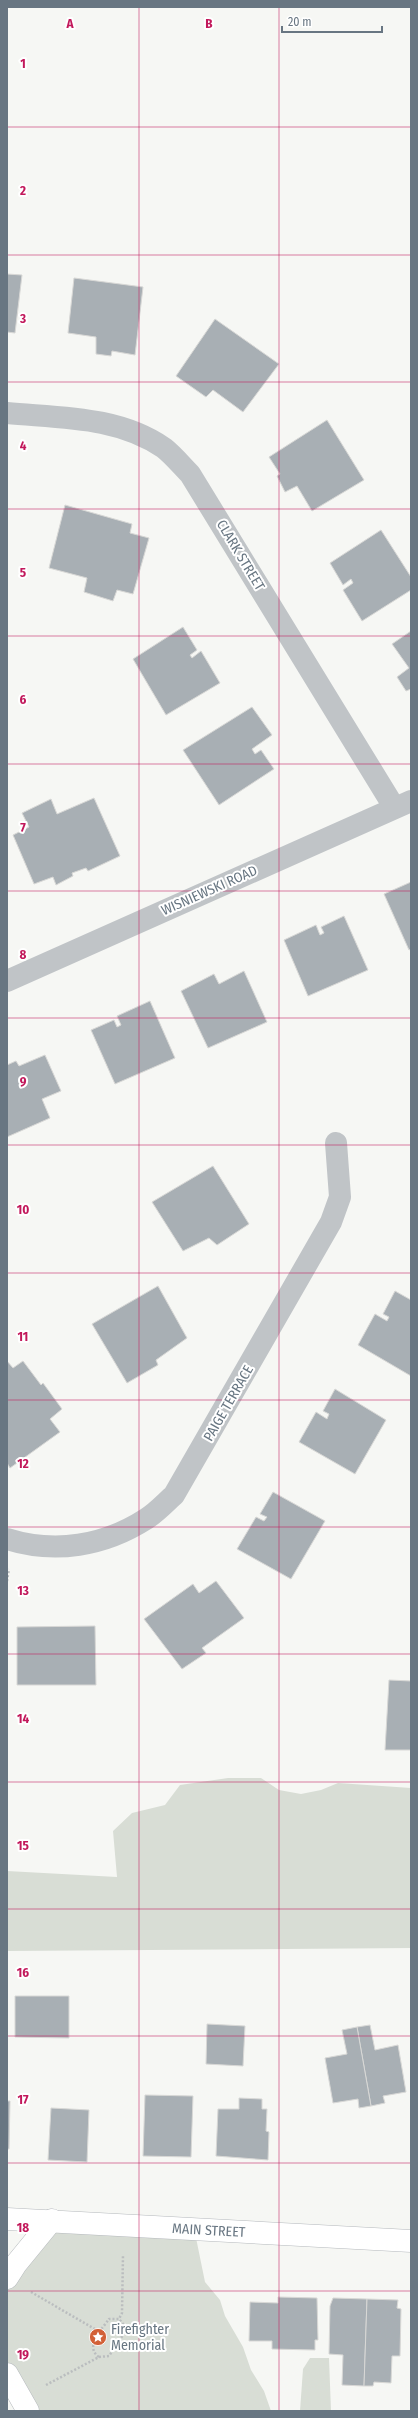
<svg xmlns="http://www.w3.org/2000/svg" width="418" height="2418" font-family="'Fira Sans Condensed',sans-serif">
<rect width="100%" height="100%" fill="#f6f7f4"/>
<g fill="#d8ddd5">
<path d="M 228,1778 L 261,1778 L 279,1790 L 301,1794 L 321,1790 L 338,1783 L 411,1788 L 411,1948 L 7,1951 L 7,1871 L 117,1877 L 113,1831 L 132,1813 L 165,1805 L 180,1785 Z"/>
<path d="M 52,2220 L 194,2228 L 205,2282 L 220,2300 L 225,2316 L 243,2347 L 251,2370 L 264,2391 L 271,2411 L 28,2411 L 7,2374 L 7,2278 Z"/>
<path d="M 310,2358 L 329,2358 L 331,2411 L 300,2411 L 303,2369 Z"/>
</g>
<g fill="#a8afb4" stroke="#d8d8d6">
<path d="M 7,274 L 22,275 L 15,333 L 7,332 Z"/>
<path d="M 74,278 L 143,287 L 135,355 L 112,351 L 111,356 L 96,354 L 96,337 L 68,333 Z"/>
<path d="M 215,319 L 279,364 L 243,412 L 213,390 L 206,397 L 176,376 Z"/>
<path d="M 327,420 L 364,480 L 312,511 L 297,486 L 285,492 L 277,476 L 280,474 L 269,457 Z"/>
<path d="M 65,505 L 132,524 L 130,533 L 149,538 L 133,594 L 117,590 L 113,601 L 84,592 L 87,578 L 49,568 Z"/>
<path d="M 381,530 L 411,577 L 411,590 L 362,621 L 343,590 L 353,583 L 351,579 L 343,585 L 330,563 Z"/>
<path d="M 183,627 L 197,650 L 190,655 L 192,658 L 201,651 L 220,683 L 166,715 L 133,659 Z"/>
<path d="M 411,631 L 411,689 L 406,691 L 397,677 L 409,668 L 392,644 Z"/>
<path d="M 252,707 L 272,735 L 252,749 L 255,754 L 261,750 L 274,769 L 219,805 L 183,750 Z"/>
<path d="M 94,798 L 120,856 L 88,871 L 86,868 L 72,873 L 73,876 L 56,885 L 53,877 L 34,884 L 13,835 L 29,827 L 22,813 L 51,799 L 57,814 Z"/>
<path d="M 411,882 L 411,949 L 409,950 L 384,894 Z"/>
<path d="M 344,916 L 368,970 L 308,996 L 284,940 L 316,925 L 320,935 L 324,933 L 321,927 Z"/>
<path d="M 244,971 L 267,1022 L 208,1048 L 181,991 L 214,974 L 219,984 Z"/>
<path d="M 150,1001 L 175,1058 L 115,1084 L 91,1030 L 114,1020 L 117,1027 L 121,1025 L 117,1016 Z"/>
<path d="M 45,1055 L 61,1091 L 42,1099 L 50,1118 L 7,1137 L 7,1065 L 16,1061 L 19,1066 Z"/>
<path d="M 213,1166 L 249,1224 L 217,1245 L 209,1238 L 183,1251 L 152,1202 Z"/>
<path d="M 158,1286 L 187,1338 L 156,1360 L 158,1365 L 127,1383 L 92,1324 Z"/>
<path d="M 395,1291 L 411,1300 L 411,1376 L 358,1345 L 375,1314 L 387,1321 L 389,1317 L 383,1314 Z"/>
<path d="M 7,1361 L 13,1368 L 23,1361 L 41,1385 L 43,1383 L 62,1409 L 50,1419 L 60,1432 L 10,1468 L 7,1463 Z"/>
<path d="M 335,1389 L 386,1420 L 355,1474 L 299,1442 L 316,1412 L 327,1419 L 329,1414 L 323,1411 Z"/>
<path d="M 273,1492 L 325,1521 L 291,1579 L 237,1549 L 256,1517 L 264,1521 L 267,1517 L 260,1514 Z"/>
<path d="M 216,1581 L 244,1618 L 202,1648 L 206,1653 L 182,1669 L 144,1619 L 193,1584 L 199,1593 Z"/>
<path d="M 95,1626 L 96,1685 L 17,1685 L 17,1627 Z"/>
<path d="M 389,1680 L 411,1681 L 411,1750 L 385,1750 Z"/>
<path d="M 15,1996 L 69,1996 L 69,2038 L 15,2037 Z"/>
<path d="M 207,2024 L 245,2026 L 243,2066 L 206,2064 Z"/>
<path d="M 370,2025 L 375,2050 L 398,2045 L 406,2092 L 383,2096 L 385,2103 L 371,2106 L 357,2027 Z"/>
<path d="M 357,2027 L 371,2106 L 359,2108 L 358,2099 L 333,2103 L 325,2058 L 347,2054 L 342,2030 Z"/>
<path d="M 145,2095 L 193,2096 L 191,2157 L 143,2156 Z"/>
<path d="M 239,2098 L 262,2099 L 262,2109 L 267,2109 L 266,2131 L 269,2132 L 268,2160 L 216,2156 L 218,2109 L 239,2109 Z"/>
<path d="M 7,2101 L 10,2101 L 9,2149 L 7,2149 Z"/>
<path d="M 51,2108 L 89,2110 L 87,2162 L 48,2160 Z"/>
<path d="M 278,2297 L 317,2298 L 318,2340 L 315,2340 L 315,2350 L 272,2349 L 272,2341 L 249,2341 L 250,2302 L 278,2303 Z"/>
<path d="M 333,2298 L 367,2299 L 364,2386 L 342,2385 L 343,2355 L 329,2354 L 330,2306 Z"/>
<path d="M 367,2299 L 398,2300 L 397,2308 L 401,2309 L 400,2356 L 392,2356 L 391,2383 L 374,2382 L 373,2386 L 364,2386 Z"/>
</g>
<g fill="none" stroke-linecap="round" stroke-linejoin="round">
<defs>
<g id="secondary">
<path id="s1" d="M 7,2219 L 411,2241"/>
<path d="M 7,2278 L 16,2264 L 52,2220"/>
<path d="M 7,2374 L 28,2411"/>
</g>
</defs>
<use href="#secondary" stroke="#b5b9bd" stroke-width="23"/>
<g stroke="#babdbf" stroke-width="2.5" stroke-dasharray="2 2" stroke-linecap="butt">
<path d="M 7,1581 L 9,1569"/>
<path d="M 31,2292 L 100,2332"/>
<path d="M 99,2357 L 109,2356 L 127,2329 L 119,2319"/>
<path d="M 46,2385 L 99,2357 C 84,2347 102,2329 109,2319 L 119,2319 L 122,2313 L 123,2255"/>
</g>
<g stroke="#c0c4c7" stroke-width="22">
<path d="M 7,413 C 60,418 118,416 164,448 C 173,455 182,466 190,474 L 394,807"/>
<path d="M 7,981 L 411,801"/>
<path d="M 7,1539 C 55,1554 104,1546 146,1519 C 156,1513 165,1503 174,1495 L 331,1222 L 340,1197 L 336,1143"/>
</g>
<use href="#secondary" stroke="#fff" stroke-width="22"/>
</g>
<path fill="none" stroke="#c2185b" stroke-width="1" stroke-opacity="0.55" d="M 139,7 L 139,2411M 279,7 L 279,2411M 7,127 L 411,127M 7,255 L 411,255M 7,382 L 411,382M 7,509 L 411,509M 7,636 L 411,636M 7,764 L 411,764M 7,891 L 411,891M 7,1018 L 411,1018M 7,1145 L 411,1145M 7,1273 L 411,1273M 7,1400 L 411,1400M 7,1527 L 411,1527M 7,1654 L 411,1654M 7,1782 L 411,1782M 7,1909 L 411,1909M 7,2036 L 411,2036M 7,2163 L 411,2163M 7,2291 L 411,2291"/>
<defs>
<symbol id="sight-disc" viewBox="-11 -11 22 22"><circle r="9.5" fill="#d26138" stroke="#fff"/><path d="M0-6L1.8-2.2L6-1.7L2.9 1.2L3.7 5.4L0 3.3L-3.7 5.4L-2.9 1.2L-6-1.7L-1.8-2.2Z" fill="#fff"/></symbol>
</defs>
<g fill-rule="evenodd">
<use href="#sight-disc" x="88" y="2327" width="20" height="20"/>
</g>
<g text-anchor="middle" stroke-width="4" stroke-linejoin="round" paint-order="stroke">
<g font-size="14" fill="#687682" stroke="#fff">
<text transform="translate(241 555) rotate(59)" y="5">CLARK STREET</text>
<text transform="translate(209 890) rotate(-24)" y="5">WISNIEWSKI ROAD</text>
<text transform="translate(228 1403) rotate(-60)" y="5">PAIGE TERRACE</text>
<text dy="5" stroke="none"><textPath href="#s1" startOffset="202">MAIN STREET</textPath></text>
</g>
<g font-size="14" fill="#687682" stroke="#fff" text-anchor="start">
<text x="111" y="2334">Firefighter<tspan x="111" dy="16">Memorial</tspan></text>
</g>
</g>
<g font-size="13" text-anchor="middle" font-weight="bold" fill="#c2185b" stroke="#fff" stroke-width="4" stroke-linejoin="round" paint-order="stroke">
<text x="70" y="28">A</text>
<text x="209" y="28">B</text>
<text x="23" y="68">1</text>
<text x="23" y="195">2</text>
<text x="23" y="323">3</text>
<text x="23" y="450">4</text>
<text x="23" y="577">5</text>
<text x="23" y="704">6</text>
<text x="23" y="832">7</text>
<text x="23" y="959">8</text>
<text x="23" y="1086">9</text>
<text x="23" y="1214">10</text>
<text x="23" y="1341">11</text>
<text x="23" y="1468">12</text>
<text x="23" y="1595">13</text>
<text x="23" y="1723">14</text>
<text x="23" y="1850">15</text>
<text x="23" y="1977">16</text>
<text x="23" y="2104">17</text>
<text x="23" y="2232">18</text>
<text x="23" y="2359">19</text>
</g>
<rect width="418" height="2418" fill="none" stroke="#687682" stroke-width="16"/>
<path d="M282 26v6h100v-6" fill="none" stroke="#687682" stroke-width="2"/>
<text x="288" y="26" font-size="12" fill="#687682" stroke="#ffffff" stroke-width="3" paint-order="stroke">20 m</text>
</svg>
